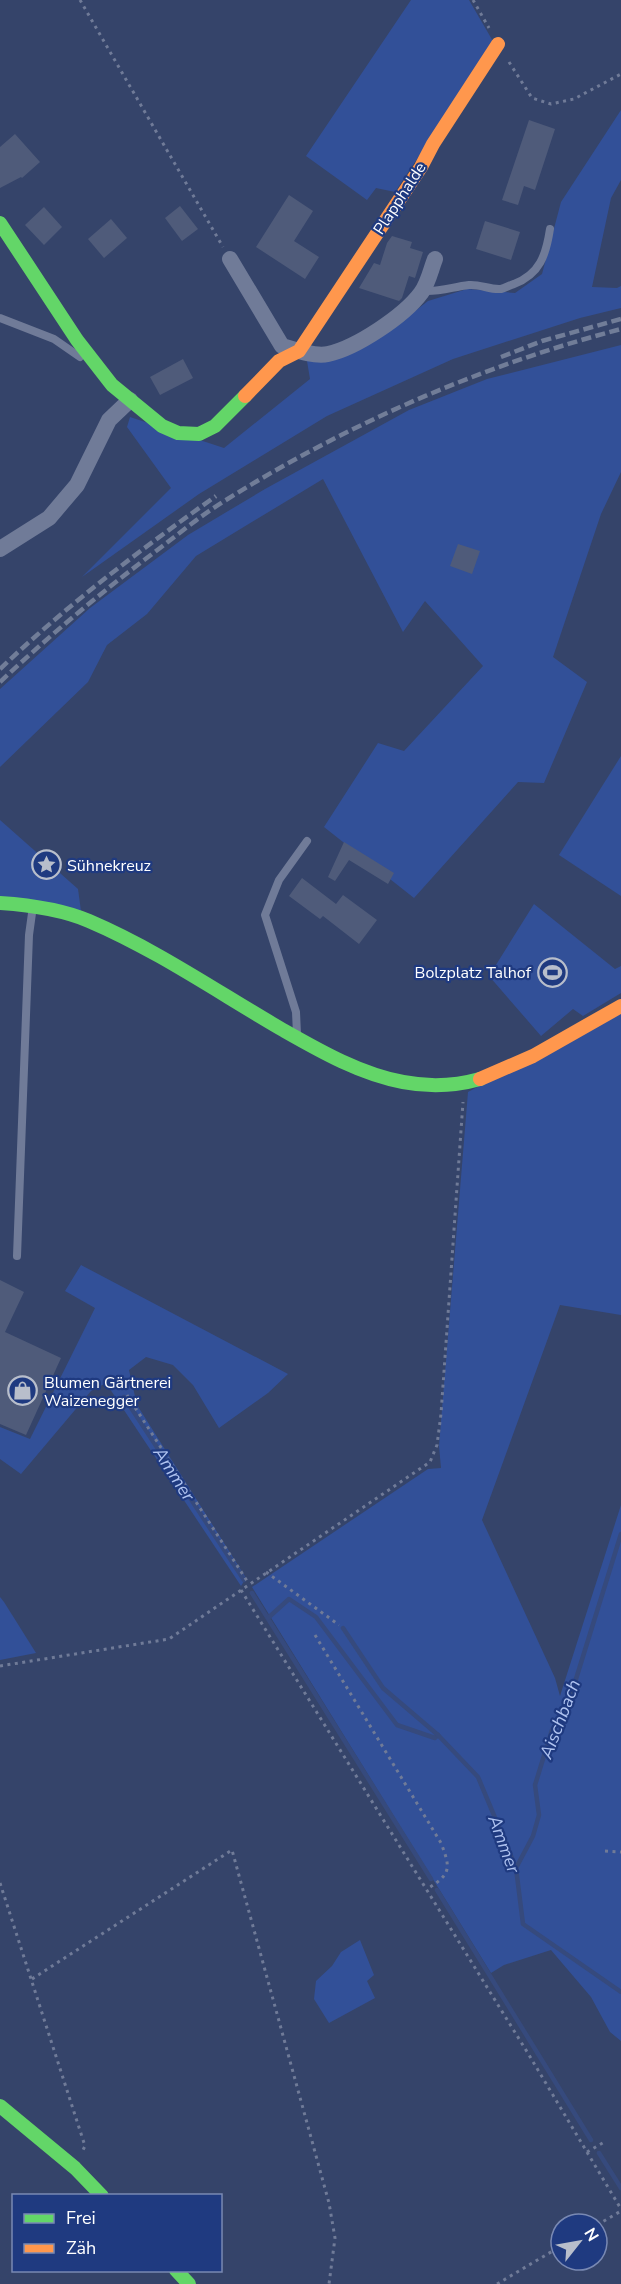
<svg xmlns="http://www.w3.org/2000/svg" width="621" height="2284" font-family="'Nunito Sans',sans-serif">
<rect width="100%" height="100%" fill="#35446a"/>
<g fill="#325098">
<path d="M 411,0 L 469,0 L 494,43 L 395,192 L 376,188 L 367,200 L 306,156 Z"/>
<path d="M 621,110 L 621,180 L 611,198 L 592,287 L 617,288 L 621,286 L 621,308 L 580,318 L 453,359 L 327,416 L 199,494 L 82,577 L 171,488 L 127,427 L 130,417 L 224,448 L 310,379 L 307,361 L 388,332 L 428,301 L 467,289 L 515,293 L 542,274 L 561,202 Z"/>
<path d="M 621,345 L 621,472 L 601,514 L 553,657 L 587,682 L 544,783 L 518,782 L 414,898 L 324,827 L 378,743 L 404,751 L 483,666 L 425,601 L 403,632 L 323,479 L 196,556 L 147,614 L 107,645 L 88,682 L 0,767 L 0,689 L 90,608 L 188,535 L 265,489 L 409,410 L 487,379 Z"/>
<path d="M 621,756 L 621,896 L 559,855 Z"/>
<path d="M 0,820 L 78,889 L 81,911 L 0,897 Z"/>
<path d="M 534,904 L 615,969 L 621,966 L 621,993 L 583,1016 L 573,1009 L 541,1036 L 489,976 Z"/>
<path d="M 621,1010 L 621,1315 L 560,1305 L 482,1520 L 555,1678 L 560,1696 L 621,1505 L 621,2041 L 610,2032 L 591,1997 L 551,1950 L 504,1965 L 491,1973 L 252,1587 L 428,1469 L 441,1468 L 439,1446 L 468,1092 Z"/>
<path d="M 81,1265 L 288,1374 L 268,1393 L 219,1428 L 193,1385 L 173,1365 L 146,1357 L 129,1370 L 137,1405 L 246,1578 L 241,1586 L 106,1383 L 91,1391 L 21,1474 L 0,1459 L 0,1427 L 30,1439 L 95,1308 L 65,1291 Z"/>
<path d="M 0,1597 L 4,1602 L 36,1653 L 0,1660 Z"/>
<path d="M 360,1940 L 374,1975 L 367,1981 L 375,1998 L 329,2023 L 314,1999 L 316,1981 L 332,1966 L 341,1952 Z"/>
</g>
<g fill="none" stroke-linecap="round" stroke-linejoin="round">
<g stroke="#364a7d" stroke-width="4.5">
<path d="M 124,1397 L 244,1580"/>
<path d="M 252,1593 L 431,1879"/>
<path d="M 268,1618 L 289,1599 L 316,1617 L 397,1725 L 435,1738 L 438,1735"/>
<path d="M 343,1628 L 383,1688 L 438,1735 L 478,1777 L 516,1868 L 523,1924 L 621,1992"/>
<path d="M 516,1868 L 533,1836 L 539,1815 L 535,1785 L 552,1730 L 567,1708 L 621,1534"/>
<path d="M 437,1890 L 591,2140"/>
<path d="M 599,2153 L 621,2188"/>
</g>
</g>
<g fill="#4f5b7a">
<path d="M 529,120 L 555,129 L 535,190 L 524,186 L 518,205 L 502,200 Z"/>
<path d="M 15,134 L 40,162 L 22,178 L 21,177 L 0,188 L 0,147 Z"/>
<path d="M 289,195 L 313,211 L 294,241 L 319,257 L 305,279 L 256,247 Z"/>
<path d="M 180,206 L 198,229 L 182,241 L 165,218 Z"/>
<path d="M 44,207 L 62,227 L 44,245 L 25,225 Z"/>
<path d="M 111,219 L 127,238 L 104,258 L 88,239 Z"/>
<path d="M 485,221 L 520,232 L 511,260 L 476,249 Z"/>
<path d="M 392,236 L 412,242 L 410,248 L 423,252 L 415,278 L 409,276 L 402,298 L 399,301 L 359,288 L 374,263 L 380,265 L 387,243 Z"/>
<path d="M 183,359 L 193,378 L 160,395 L 150,377 Z"/>
<path d="M 458,544 L 480,551 L 472,574 L 450,566 Z"/>
<path d="M 344,842 L 394,873 L 388,884 L 349,860 L 335,881 L 328,877 Z"/>
<path d="M 302,878 L 336,904 L 343,895 L 377,920 L 359,944 L 323,916 L 320,919 L 289,896 Z"/>
<path d="M 0,1280 L 24,1292 L 5,1332 L 61,1358 L 26,1435 L 0,1424 Z"/>
</g>
<g fill="none" stroke-linecap="round" stroke-linejoin="round">
<g stroke="#707b98" stroke-width="3" stroke-dasharray="3 4.5" stroke-linecap="butt">
<path d="M 80,0 L 223,247"/>
<path d="M 473,0 L 489,28"/>
<path d="M 509,62 L 532,98 L 551,104 L 574,99 L 621,74"/>
<path d="M 127,1395 L 249,1584"/>
<path d="M 266,1572 L 339,1625"/>
<path d="M 241,1590 L 529,2055 L 621,2209"/>
<path d="M 315,1635 L 441,1843 C 451,1869 451,1874 427,1889"/>
<path d="M 0,1666 L 169,1639 L 430,1462 L 437,1445 L 441,1414 L 463,1102"/>
<path d="M 605,1851 L 621,1852"/>
<path d="M 0,1883 L 85,2146 L 83,2150"/>
<path d="M 32,1979 L 232,1850 L 329,2203 L 335,2238 L 329,2284"/>
<path d="M 587,2152 L 606,2141"/>
<path d="M 597,2225 L 621,2211"/>
<path d="M 497,2284 L 561,2246"/>
</g>
<g stroke="#707b98" stroke-width="8">
<path d="M 423,291 C 441,292 452,287 469,285 C 480,284 490,290 501,289 C 505,288 510,285 514,284 C 540,274 546,255 550,229"/>
<path d="M 0,318 L 54,339 L 80,357"/>
<path d="M 297,1034 L 296,1012 L 265,915 L 279,880 L 307,841"/>
<path d="M 17,1256 L 29,935 L 33,906"/>
</g>
<g stroke="#707b98" stroke-width="16">
<path d="M 230,259 L 282,346 C 295,350 315,357 328,354 C 356,348 404,316 421,293 C 428,284 431,269 435,259"/>
<path d="M 0,549 L 49,518 L 77,485 L 109,420 L 130,400"/>
</g>
<g stroke="#63d668" stroke-width="14">
<path d="M 0,223 L 77,340 L 112,385 L 162,426 L 178,433 L 199,434 L 215,426 L 245,396"/>
<path d="M 0,903 C 30,905 61,909 89,921 C 157,950 219,993 283,1030 C 320,1051 360,1074 403,1082 C 429,1087 455,1086 480,1079"/>
<path d="M 0,2106 L 75,2168 L 102,2196"/>
<path d="M 176,2270 L 189,2284"/>
</g>
<g stroke="#ff974d" stroke-width="14">
<path d="M 245,396 L 279,361 L 299,351 L 421,167 L 433,144 L 498,44"/>
<path d="M 480,1079 L 533,1056 L 621,1006"/>
</g>
<g stroke="#717d98" stroke-width="4.5" stroke-dasharray="10 4.5" stroke-linecap="butt">
<path d="M 501,357 L 542,341 L 621,319"/>
<path d="M 0,669 C 67,605 140,550 216,496"/>
<path d="M 0,682 C 51,634 104,590 160,548 C 181,532 203,514 226,500 C 349,423 481,366 621,329"/>
</g>
</g>
<defs>
<symbol id="sight-ring" viewBox="-11 -11 22 22"><circle r="9.5" fill="#1f3a80" stroke="#b8becb" stroke-width="1.5"/><path d="M0-6L1.8-2.2L6-1.7L2.9 1.2L3.7 5.4L0 3.3L-3.7 5.4L-2.9 1.2L-6-1.7L-1.8-2.2Z" fill="#b8becb"/></symbol>
<symbol id="stadium-ring" viewBox="-11 -11 22 22"><circle r="9.5" fill="#1f3a80" stroke="#b8becb" stroke-width="1.5"/><path d="M0-5a6.5 5 0 1 0 0 10a6.5 5 0 1 0 0-10ZM-3.5-1.8h7v3.6h-7Z" fill="#b8becb"/></symbol>
<symbol id="shop-ring" viewBox="-11 -11 22 22"><circle r="9.5" fill="#1f3a80" stroke="#b8becb" stroke-width="1.5"/><path d="M-5-2.5h2.3a2.7 3.5 0 0 1 5.4 0H5L5.5 6h-11ZM-1.5-2.5h3a1.5 2.3 0 0 0-3 0Z" fill="#b8becb"/></symbol>
</defs>
<g fill-rule="evenodd">
<use href="#sight-ring" x="30" y="848" width="33" height="33"/>
<use href="#stadium-ring" x="536" y="956" width="33" height="33"/>
<use href="#shop-ring" x="6" y="1374" width="33" height="33"/>
</g>
<g text-anchor="middle" stroke-width="4.5" stroke-linejoin="round" paint-order="stroke">
<g font-size="16" fill="#fff" stroke="#1f3a80">
<text transform="translate(399 198) rotate(-57)" y="6">Plapphalde</text>
</g>
<g font-size="16" fill="#fff" stroke="#1f3a80" text-anchor="start">
<text x="67" y="871">Sühnekreuz</text>
<text x="531" y="978" text-anchor="end">Bolzplatz Talhof</text>
<text x="44" y="1388">Blumen Gärtnerei<tspan x="44" dy="18">Waizenegger</tspan></text>
</g>
<g font-size="18" font-style="italic" fill="#afc3f0" stroke="#1f3a80">
<text transform="translate(174 1474) rotate(57)" y="6">Ammer</text>
<text transform="translate(560 1719) rotate(-69)" y="6">Aischbach</text>
<text transform="translate(504 1844) rotate(70)" y="6">Ammer</text>
</g>
</g>
<rect x="12" y="2194" width="210" height="78" fill="#1f3a80" stroke="#7989b3" stroke-width="1.5"/>
<rect x="24" y="2214" width="30" height="9" fill="#63d668" stroke="#7989b3" stroke-width="1.5"/>
<text x="66" y="2224" font-size="18" fill="#ffffff">Frei</text>
<rect x="24" y="2244" width="30" height="9" fill="#ff974d" stroke="#7989b3" stroke-width="1.5"/>
<text x="66" y="2254" font-size="18" fill="#ffffff">Zäh</text>
<g transform="translate(579 2242) rotate(59)"><circle r="28" fill="#1f3a80" stroke="#7989b3" stroke-width="1.5"/>
<path d="M0-4.5L10 22L0 15L-10 22Z" fill="#b8becb"/>
<text y="-9" font-size="16" font-weight="bold" text-anchor="middle" fill="#ffffff">N</text>
</g>
</svg>
